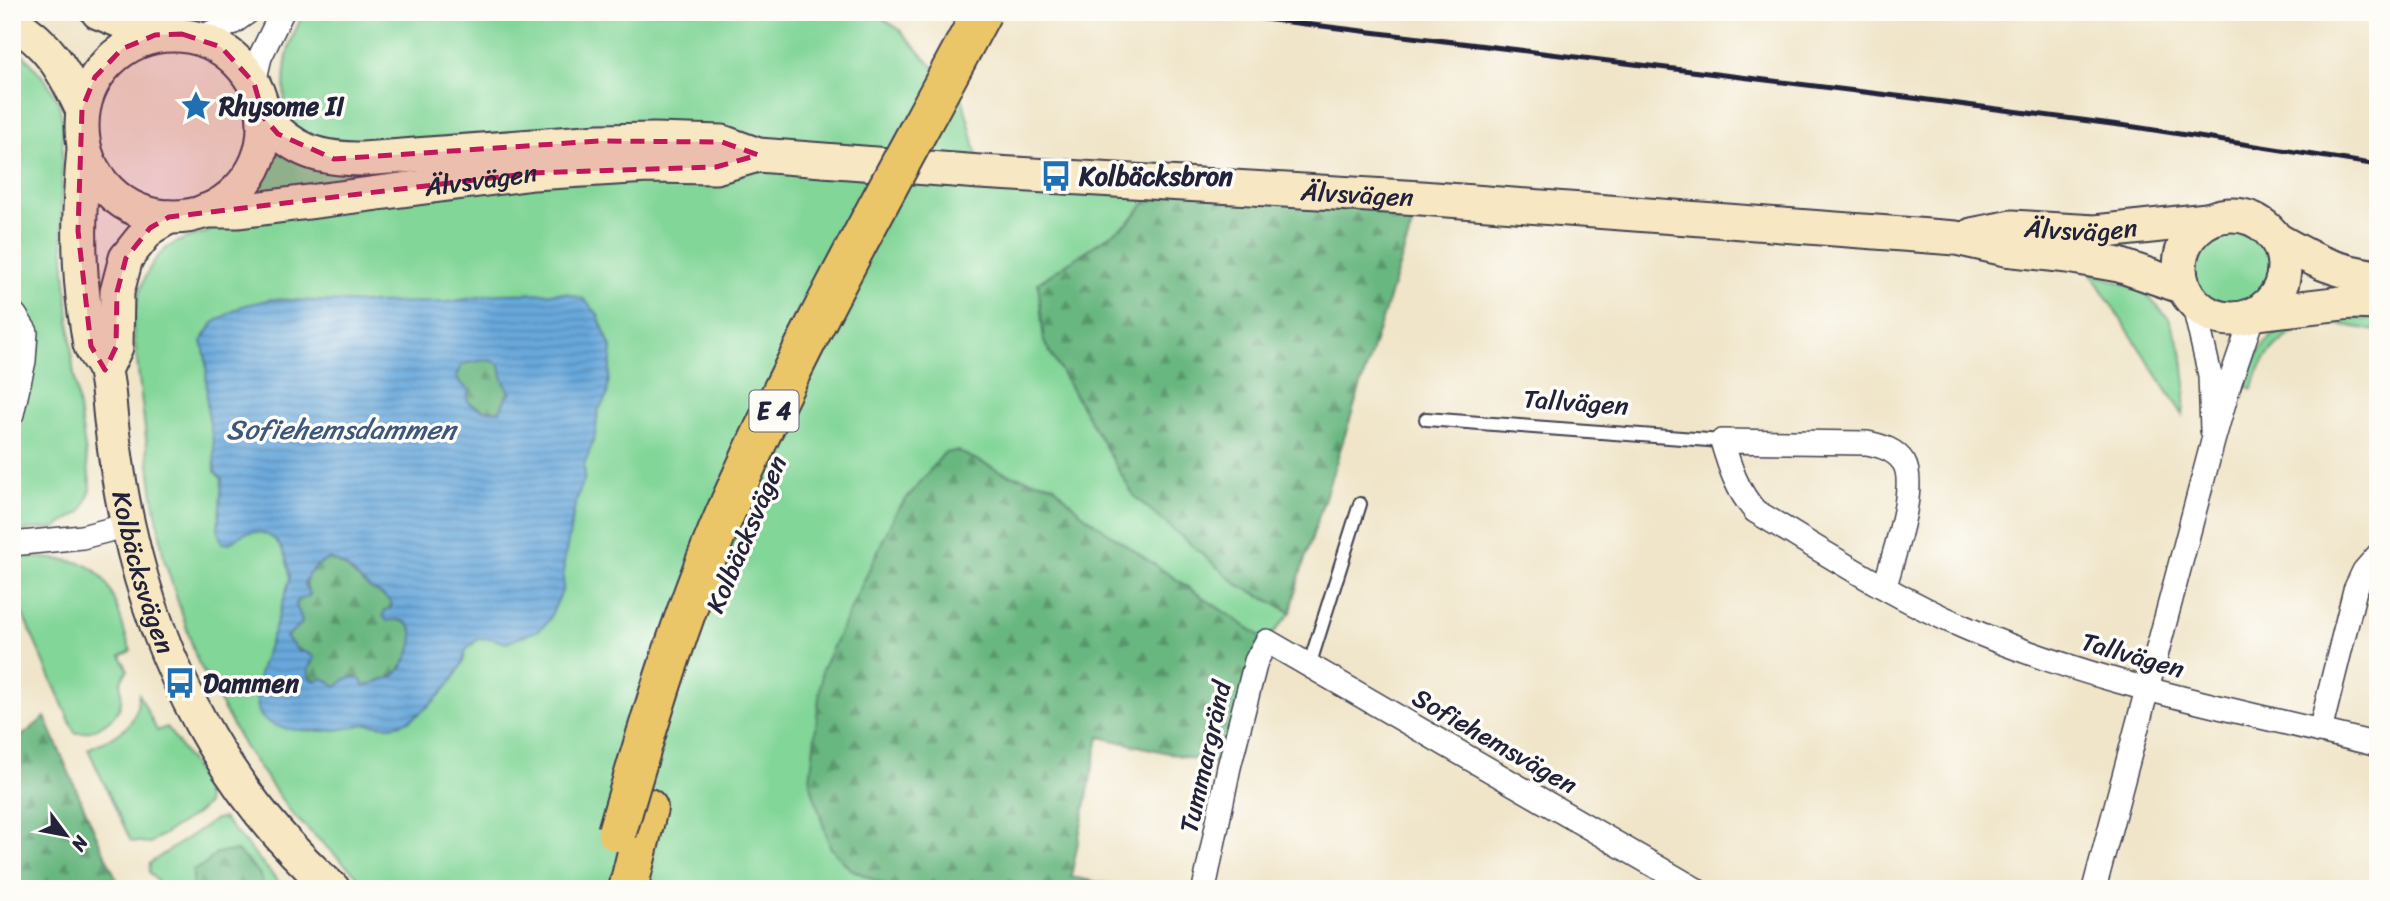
<svg xmlns="http://www.w3.org/2000/svg" width="2390" height="901" font-family="Sriracha,sans-serif">
<defs>
<pattern id="forest-firs" width="22" height="20" patternUnits="userSpaceOnUse" patternTransform="scale(1.75)"><rect width="22" height="20" fill="#69b780"/><path d="M5 1l3.5 6h-7zM16 11l3.5 6h-7z" fill="#56946a"/></pattern>
<pattern id="water-rules" width="6" height="5" patternUnits="userSpaceOnUse" patternTransform="scale(1.75)"><rect width="6" height="5" fill="#68a8db"/><path d="M0 2.5h6" fill="none" stroke="#5588b3"/></pattern>
</defs>
<rect width="100%" height="100%" fill="#fdfcf7"/>
<filter id="ink" filterUnits="userSpaceOnUse"><feTurbulence type="fractalNoise" baseFrequency=".0143" numOctaves="2"/><feDisplacementMap in="SourceGraphic" scale="14" xChannelSelector="R" yChannelSelector="G"/><feConvolveMatrix kernelMatrix="1 2 1 2 8 2 1 2 1" color-interpolation-filters="sRGB"/></filter>
<filter id="wash" filterUnits="userSpaceOnUse"><feTurbulence type="fractalNoise" baseFrequency=".00686" numOctaves="4" result="noise"/><feDisplacementMap in="SourceGraphic" scale="28" xChannelSelector="R" yChannelSelector="G"/><feGaussianBlur stdDeviation="1.57" result="paint"/><feColorMatrix in="noise" values="0 0 0 0 0 0 0 0 0 0 0 0 0 0 0 0 0 1.4 0 .05"/><feComposite in="paint" operator="in"/></filter>
<g filter="url(#wash)">
<rect width="100%" height="100%" fill="#f0e5c9"/>
<g fill="#82d698" stroke="#527c6a" stroke-width="2">
<path d="M 305,12 L 873,12 L 900,30 L 963,100 L 981,172 L 1163,182 L 1128,223 L 1038,283 L 1237,584 L 1291,612 L 1267,641 L 1114,537 L 1081,513 L 1053,485 L 1009,475 L 957,451 L 849,868 L 893,889 L 371,889 L 293,815 L 245,748 L 197,660 L 164,559 L 152,489 L 133,327 C 135,301 145,264 167,248 C 180,239 194,235 208,232 L 285,104 C 282,69 287,42 305,12 Z"/>
<path d="M 12,47 L 23,54 L 48,83 L 59,103 L 63,124 L 61,218 L 73,368 L 91,489 L 82,511 L 55,528 L 30,529 L 12,534 Z"/>
<circle cx="2232" cy="267" r="52"/>
<path d="M 2090,272 L 2143,291 L 2169,319 L 2182,351 L 2186,385 L 2183,415 Z"/>
<path d="M 2315,318 L 2378,319 L 2378,331 C 2358,328 2336,322 2316,325 C 2286,329 2258,359 2253,389 L 2246,386 C 2258,341 2272,329 2315,318 Z"/>
<path d="M 19,556 C 38,559 61,558 80,563 C 116,573 119,622 131,651 L 121,656 L 128,670 C 115,686 123,684 121,700 C 120,719 92,734 75,733 L 12,590 L 12,559 Z"/>
<path d="M 139,694 L 157,731 L 167,727 L 202,779 L 207,804 L 196,814 L 150,843 L 131,841 L 88,749 C 106,740 130,733 136,711 C 138,705 137,700 139,694 Z"/>
<path d="M 223,818 L 285,889 L 265,889 L 259,873 L 217,853 L 205,865 L 193,870 L 193,885 L 195,889 L 164,889 L 149,872 L 150,863 L 216,819 Z"/>
</g>
<g fill="url(#forest-firs)" stroke="#466c5e" stroke-width="2">
<path d="M 1163,182 L 1421,198 L 1299,578 L 1291,612 L 1237,584 L 1134,496 L 1044,342 L 1038,283 L 1128,223 Z"/>
<path d="M 485,360 L 493,361 L 500,365 L 504,380 L 511,393 L 505,399 L 500,411 L 483,410 L 469,403 L 467,397 L 469,390 L 459,382 L 456,376 L 462,364 Z"/>
<path d="M 957,451 L 1009,475 L 1053,485 L 1081,513 L 1114,537 L 1267,641 L 1229,767 L 1099,737 L 1071,877 L 1133,889 L 893,889 L 849,868 L 830,847 L 810,782 L 822,670 L 896,512 L 944,453 Z"/>
<path d="M 329,559 C 348,564 355,578 370,588 C 379,594 386,595 392,604 L 390,609 L 393,619 C 431,623 408,664 391,678 C 382,679 376,684 368,686 C 357,688 347,683 337,687 L 310,678 L 308,670 L 312,663 L 310,654 C 299,650 292,649 286,637 L 301,624 L 296,606 L 297,601 L 309,595 C 301,575 311,566 329,559 Z"/>
<path d="M 45,717 L 100,844 L 117,880 L 125,889 L 12,889 L 12,744 Z"/>
<path d="M 237,851 L 259,873 L 265,889 L 195,889 L 193,885 L 193,870 L 205,865 L 216,853 Z"/>
</g>
<path fill="url(#water-rules)" stroke="#45658b" stroke-width="2" fill-rule="evenodd" d="M 565,293 L 584,299 L 597,313 L 612,350 L 607,396 L 598,411 L 595,436 L 584,466 L 585,477 L 576,501 L 564,562 L 563,589 L 549,620 L 541,629 L 506,643 L 490,638 L 478,639 L 465,651 C 466,673 422,718 401,724 C 389,728 380,725 369,724 C 360,724 351,728 342,729 C 323,732 266,734 259,712 C 251,686 263,663 271,639 C 278,619 284,598 290,578 C 288,554 276,526 246,533 C 236,536 234,545 222,543 L 218,532 L 222,479 L 215,472 L 214,446 L 207,408 L 206,360 L 202,341 L 213,323 L 242,306 L 271,299 L 368,303 L 447,302 L 498,294 ZM 485,360 L 493,361 L 500,365 L 503,380 L 511,393 L 505,399 L 500,411 L 483,410 L 469,403 L 467,397 L 469,390 L 459,382 L 456,376 L 462,364 ZM 329,559 C 349,564 355,578 370,588 C 379,594 386,595 392,604 L 390,609 L 385,610 L 383,616 L 387,621 C 427,613 413,658 395,675 C 394,676 366,686 364,686 L 362,681 L 355,677 L 345,679 L 337,687 C 327,682 328,675 315,681 L 310,678 L 308,670 L 314,657 L 305,652 L 299,652 L 286,637 L 301,624 L 302,619 L 296,606 L 297,601 L 310,595 L 304,584 C 308,571 317,564 329,559 Z"/>
</g>
<g filter="url(#ink)">
<g fill="none" stroke-linecap="round" stroke-linejoin="round">
<defs>
<g id="service">
<path d="M 1426,419 L 1722,441"/>
<path d="M 1309,666 L 1360,504"/>
</g>
<g id="minor">
<path d="M 200,38 L 234,22 L 248,12"/>
<path d="M 254,83 L 260,57 L 282,12"/>
<path d="M 2193,302 L 2210,375 L 2212,430"/>
<path d="M 12,314 L 15,315 L 26,332 L 24,361 L 12,414"/>
<path d="M 12,544 L 82,537 L 128,525"/>
<path d="M 1885,586 C 1892,559 1918,487 1904,463 C 1896,450 1882,446 1867,443 L 1722,441 C 1730,468 1737,490 1755,511 C 1823,551 1891,596 1964,627 C 2096,685 2239,710 2378,745"/>
<path d="M 2320,731 L 2355,590 L 2364,571 L 2378,555"/>
<path d="M 1204,889 L 1229,767 L 1256,661 L 1267,641 L 1695,889"/>
<path d="M 2094,889 L 2213,441 L 2230,382 L 2253,315"/>
</g>
<g id="secondary">
<path d="M 98,12 L 155,35"/>
<path d="M 12,22 C 50,44 64,71 82,109"/>
<circle cx="173" cy="126" r="91"/>
<path id="s1" d="M 264,118 C 295,152 319,159 363,159 L 599,141 L 654,140 L 722,142 L 758,155 L 980,172 L 1421,198 L 1956,238 L 2005,249 L 2068,256 L 2119,265 L 2183,287"/>
<path id="s2" d="M 84,149 C 79,205 77,256 85,313 C 87,323 88,334 90,344 C 93,354 103,362 105,372 C 109,388 109,404 111,420 C 115,455 120,490 128,525 C 158,664 225,794 333,889"/>
<path id="s3" d="M 205,211 L 239,211 L 533,173 L 648,166 L 716,167 L 758,155"/>
<circle cx="2232" cy="267" r="52"/>
<path id="s4" d="M 1972,235 L 2012,227 L 2095,232 L 2207,220"/>
<path d="M 2276,239 C 2315,261 2333,271 2378,277"/>
<path d="M 2257,313 L 2351,302 L 2378,303"/>
<path d="M 105,370 L 116,347 L 117,292 L 126,258 L 150,228 L 169,217"/>
</g>
<path id="trunk" d="M 628,889 L 648,808"/>
</defs>
<use href="#service" stroke="#413f50" stroke-width="16"/>
<use href="#minor" stroke="#413f50" stroke-width="26"/>
<use href="#secondary" stroke="#413f50" stroke-width="37"/>
<use href="#trunk" stroke="#413f50" stroke-width="42"/>
<use href="#service" stroke="#fff" stroke-width="12"/>
<use href="#minor" stroke="#fff" stroke-width="23"/>
<use href="#secondary" stroke="#f7e8c3" stroke-width="33"/>
<use href="#trunk" stroke="#ebc669" stroke-width="38"/>
<path stroke="#22223b" stroke-width="5" d="M 1206,12 L 1905,97 L 2135,127 L 2378,165"/>
<defs>
<path id="trunk-bridge" d="M 617,832 C 648,725 680,618 724,516 C 799,343 894,178 982,12"/>
</defs>
<use href="#trunk-bridge" stroke="#413f50" stroke-width="42" stroke-linecap="butt"/>
<use href="#trunk-bridge" stroke="#ebc669" stroke-width="38"/>
</g>
</g>
<path fill="#c2185b" fill-opacity="0.2" stroke="#c2185b" stroke-width="5" stroke-dasharray="14 9" stroke-linejoin="round" d="M 182,34 L 221,47 L 254,83 L 264,118 L 278,134 L 334,159 L 599,141 L 722,142 L 758,155 L 716,167 L 533,173 L 169,217 L 150,228 L 126,258 L 117,292 L 116,347 L 105,370 L 91,346 L 78,231 L 82,109 L 95,77 L 122,49 L 155,35 Z"/>
<defs>
<symbol id="sight-bare" viewBox="-9 -9 18 18"><path d="M0-6L1.8-2.2L6-1.7L2.9 1.2L3.7 5.4L0 3.3L-3.7 5.4L-2.9 1.2L-6-1.7L-1.8-2.2Z" fill="#1f6fb2" stroke="#fdfcf7" stroke-width="2.5" paint-order="stroke"/></symbol>
<symbol id="bus-bare" viewBox="-9 -9 18 18"><path d="M-5-6H5V4H4V6H2V4H-2V6H-4V4H-5ZM-3.5-4V0h7V-4ZM-3.5 1.2v1.5H-2V1.2ZM2 1.2v1.5H3.5V1.2Z" fill="#1f6fb2" stroke="#fdfcf7" stroke-width="2.5" paint-order="stroke"/></symbol>
</defs>
<g fill-rule="evenodd">
<use href="#sight-bare" x="174" y="84" width="44" height="44"/>
<use href="#bus-bare" x="1034" y="154" width="44" height="44"/>
<use href="#bus-bare" x="158" y="661" width="44" height="44"/>
</g>
<g text-anchor="middle" stroke-width="7" stroke-linejoin="round" paint-order="stroke">
<rect fill="#fdfcf7" stroke="#646373" stroke-width="2" x="749.5" y="390.5" width="49" height="41" rx="5"/>
<g font-size="24" font-weight="bold" fill="#22223b">
<text x="774" y="419">E 4</text>
</g>
<g font-size="26" font-weight="bold" fill="#22223b" stroke="#fdfcf7" text-anchor="start">
<text x="219" y="115">Rhysome II</text>
<text x="1079" y="185">Kolbäcksbron</text>
<text x="203" y="692">Dammen</text>
</g>
<g font-size="26" fill="#22223b" stroke="#fdfcf7">
<text dy="9" stroke="none"><textPath href="#s3" startOffset="278">Älvsvägen</textPath></text>
<text dy="9" stroke="none"><textPath href="#s1" startOffset="1110">Älvsvägen</textPath></text>
<text dy="9" stroke="none"><textPath href="#s4" startOffset="110">Älvsvägen</textPath></text>
<text transform="translate(1576 402) rotate(4)" y="9">Tallvägen</text>
<text transform="translate(746 534) rotate(-67)" y="9">Kolbäcksvägen</text>
<text dy="9" stroke="none"><textPath href="#s2" startOffset="432">Kolbäcksvägen</textPath></text>
<text transform="translate(2133 655) rotate(16)" y="9">Tallvägen</text>
<text transform="translate(1495 741) rotate(30)" y="9">Sofiehemsvägen</text>
<text transform="translate(1205 757) rotate(-77)" y="9">Tummargränd</text>
</g>
<g font-size="28" font-style="italic" fill="#3e587b" stroke="#fdfcf7">
<text x="341" y="439">Sofiehemsdammen</text>
</g>
</g>
<rect width="2390" height="901" fill="none" stroke="#fdfcf7" stroke-width="42"/>
<g transform="translate(66 835) rotate(122)" stroke="#fdfcf7" stroke-width="5" paint-order="stroke">
<path d="M0-5L12 26L0 18L-12 26Z" fill="#22223b"/>
<text y="-10" font-size="19" font-weight="bold" text-anchor="middle" fill="#22223b">N</text>
</g>
</svg>
